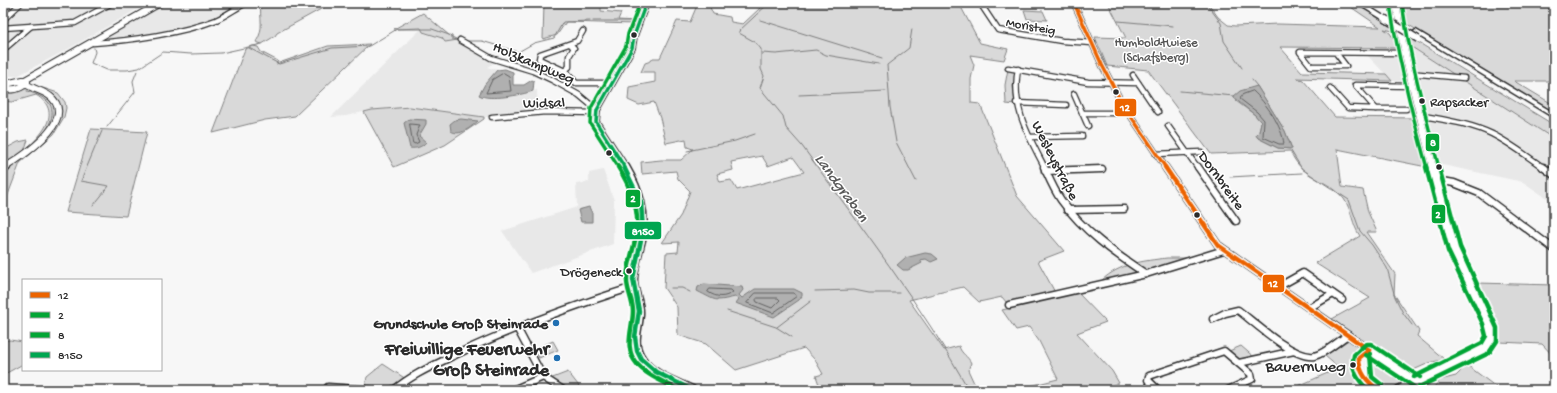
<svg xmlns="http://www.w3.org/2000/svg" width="1557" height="393" font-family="'Gochi Hand',sans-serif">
<rect width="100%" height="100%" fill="#f7f7f7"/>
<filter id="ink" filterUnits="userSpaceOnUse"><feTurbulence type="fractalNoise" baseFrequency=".025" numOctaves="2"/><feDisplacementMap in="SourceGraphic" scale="8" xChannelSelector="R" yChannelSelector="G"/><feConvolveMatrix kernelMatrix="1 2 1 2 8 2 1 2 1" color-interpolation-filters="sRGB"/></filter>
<g filter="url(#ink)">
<g fill="#e8e8e8">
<path d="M 3,3 L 148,3 L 70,48 L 17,76 L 13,76 L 3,75 Z"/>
<path d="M 163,3 L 192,6 L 196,3 L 246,3 L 232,11 L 193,28 L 117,40 L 106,39 L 106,36 Z"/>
<path d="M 422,28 L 423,32 L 442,38 L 445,42 L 458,40 L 498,61 L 487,67 L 497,70 L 485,84 L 483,98 L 525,94 L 537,90 L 538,115 L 484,117 L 410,107 L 372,110 L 346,116 L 331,117 Z"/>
<path d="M 1407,44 L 1554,139 L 1554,203 L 1523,182 L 1438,164 L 1417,91 Z"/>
<path d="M 1372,48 L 1399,48 L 1406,82 L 1392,81 L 1364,52 L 1376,52 Z"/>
<path d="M 603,170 L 614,200 L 613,244 L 531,273 L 502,231 L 577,207 L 576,184 L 589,182 L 589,173 Z"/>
</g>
<g fill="#d9d9d9" stroke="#828282" fill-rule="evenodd">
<path d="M 261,3 L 332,3 L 277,33 L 275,36 L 262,44 L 256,42 C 265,28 259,19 261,3 Z"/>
<path d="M 544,3 L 601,4 L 601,11 L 621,13 L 618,20 L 636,21 L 635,24 L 566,22 L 557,35 L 543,39 Z"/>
<path d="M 698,3 L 708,3 L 713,14 L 730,17 L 731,22 L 743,24 L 760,8 L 748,3 L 978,3 L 979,6 L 961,7 L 980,43 L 1008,49 L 1004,60 L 970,55 L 974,65 L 971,79 L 971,103 L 980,104 L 1017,196 L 1064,251 L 1038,261 L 1057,296 L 1077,292 L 1106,322 L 1077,333 L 1112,371 L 1119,383 L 1099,390 L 1014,390 L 1058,379 L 1039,341 L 1029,327 L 1016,330 L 1002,310 L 1011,308 L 1002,297 L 979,302 L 963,287 L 909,300 L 944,350 L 959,346 C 961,354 968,356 971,363 L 968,370 L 974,383 L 974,390 L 821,390 L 816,376 L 823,374 L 815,360 L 804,348 L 736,370 L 706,344 L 678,335 L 677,307 L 664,288 L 666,253 L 678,252 L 679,242 L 662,243 L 681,215 L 690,191 L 678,179 L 676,171 L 642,174 L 641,162 L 661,160 L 681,160 L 693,149 L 687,147 L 686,139 L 666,143 L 660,118 L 654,102 L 639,105 L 628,100 L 629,87 L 655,82 L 655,72 L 641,72 L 645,63 L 651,61 L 653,58 L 660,58 L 677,21 L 690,22 ZM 762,156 L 768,166 L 793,157 L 804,172 L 737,190 L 731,180 L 720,182 L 717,174 L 733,170 L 731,162 Z"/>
<path d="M 1108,3 L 1208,3 L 1218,17 L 1228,25 L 1235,26 L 1278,24 L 1380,27 L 1345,3 L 1355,3 L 1396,29 L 1397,32 L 1384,29 L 1390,33 L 1399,48 L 1280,47 L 1302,72 L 1386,74 L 1392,81 L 1296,78 L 1303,80 L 1335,117 L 1416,118 L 1427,167 L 1337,149 L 1342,187 L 1363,190 L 1368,212 L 1377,232 L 1366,232 L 1395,274 L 1394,294 L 1419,331 L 1417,336 L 1444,359 L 1429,363 L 1409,372 L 1332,319 L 1370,298 L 1315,263 L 1360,236 C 1352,225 1352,210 1344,199 C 1327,177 1304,182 1290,151 L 1211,154 L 1148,70 L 1107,66 L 1095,37 L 1126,38 ZM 1257,86 L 1285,131 L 1292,149 L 1278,148 L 1258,138 L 1256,135 L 1259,132 L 1261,122 L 1255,115 L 1236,101 Z"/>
<path d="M 1428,3 L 1554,3 L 1554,81 L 1514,81 L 1554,105 L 1554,112 L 1402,21 L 1401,6 L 1428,5 Z"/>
<path d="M 1024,10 L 1043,11 L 1047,20 L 1027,19 Z"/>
<path d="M 423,13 L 450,36 L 458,40 L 445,42 L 442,38 L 423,32 L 421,28 L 394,29 Z"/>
<path d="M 1406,35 L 1554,125 L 1554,139 L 1407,44 Z"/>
<path d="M 370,44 L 295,116 L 265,120 L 213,133 L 245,49 L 253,46 L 258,47 L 261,52 L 278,61 L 276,64 L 328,46 Z"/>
<path d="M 1008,69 L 1016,71 L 1013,86 L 1015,105 L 1006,104 L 1005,85 Z"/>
<path d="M 34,85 L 58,93 L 65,102 L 66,108 L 64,117 L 54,134 L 20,163 L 3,208 L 3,150 L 18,142 L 28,140 L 24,151 C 41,136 64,112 36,95 L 12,102 L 3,101 L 3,95 L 23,90 Z"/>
<path d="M 410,107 L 484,117 L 484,119 L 445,145 L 394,167 L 364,112 L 372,110 Z"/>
<path d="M 91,129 L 147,132 L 126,216 L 66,212 Z"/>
<path d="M 1167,258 L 1190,258 L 1190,260 L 1102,282 L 1101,281 C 1120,263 1143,261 1167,258 Z"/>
<path d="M 1477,283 L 1554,285 L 1554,357 L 1542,344 L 1500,342 L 1497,325 Z"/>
<path d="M 1350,339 L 1360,345 L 1360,349 L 1355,360 L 1353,360 C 1354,374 1364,381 1376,390 L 1289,390 L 1339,368 L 1325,356 Z"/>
<path d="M 10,340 L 23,342 L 23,364 L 3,375 L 3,341 Z"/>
<path d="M 553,341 L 558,350 L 539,358 L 535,349 Z"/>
<path d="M 1241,346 L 1255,358 L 1239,360 L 1229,351 Z"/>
<path d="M 1371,359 C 1384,361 1398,367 1404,380 L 1402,383 L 1389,390 L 1380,388 L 1370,377 L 1372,367 L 1367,360 Z"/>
<path d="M 383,364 L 406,379 L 384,389 L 365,387 L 367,377 Z"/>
<path d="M 1467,365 L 1500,390 L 1437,390 L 1434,387 L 1440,380 L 1456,376 Z"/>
<path d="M 568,372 L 582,390 L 570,390 L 550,379 Z"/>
</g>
<g fill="#b0b0b0" stroke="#7b7b7b">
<path d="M 505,69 L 513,72 L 513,85 L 524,85 L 532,80 L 534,81 L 533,91 C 522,95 489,101 479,95 L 485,84 L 497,70 Z"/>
<path d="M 1257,86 L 1285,131 L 1292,149 L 1278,148 L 1258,138 L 1256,135 L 1259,132 L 1261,122 L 1255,115 L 1234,98 L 1234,96 L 1240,91 Z"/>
<path d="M 409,119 L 426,120 L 426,124 L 419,136 L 426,142 C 422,147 416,149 410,148 L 404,123 Z"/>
<path d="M 461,119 L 478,121 C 471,127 460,137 451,131 L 450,124 L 455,120 Z"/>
<path d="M 589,207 L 592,213 L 592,222 L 581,222 L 578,210 Z"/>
<path d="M 925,253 L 932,254 L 938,259 L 931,262 L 926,259 L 920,260 L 922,263 L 908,270 L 903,270 L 897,265 L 905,258 Z"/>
<path d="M 704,284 L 742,287 L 743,290 L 739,295 L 742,298 L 755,289 L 794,289 L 802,293 L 802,296 L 799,300 L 774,317 L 738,304 L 736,303 L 739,299 L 735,297 C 714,302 717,301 697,291 L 698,287 Z"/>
</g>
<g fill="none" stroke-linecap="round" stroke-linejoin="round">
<g stroke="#606060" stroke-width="1">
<path d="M 504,73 L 509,76 L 511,91 L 486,93 L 492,80 Z"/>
<path d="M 1253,91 C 1266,103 1282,126 1284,144 L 1279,144 L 1263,137 L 1264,120 L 1257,112 L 1240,99 L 1242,95 Z"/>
<path d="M 410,124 L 420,125 L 416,135 L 419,142 L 415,144 L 413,143 Z"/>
<path d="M 710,289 L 731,290 L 733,292 C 725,298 717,298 708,292 Z"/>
<path d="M 756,293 L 793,293 L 797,296 L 773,313 L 747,303 Z"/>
<path d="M 758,298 L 778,298 L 780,300 L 772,308 L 757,302 L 756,300 Z"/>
</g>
<g stroke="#7b7b7b" stroke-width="1">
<path d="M 769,3 L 739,31 L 739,33 L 755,42 L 761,49 L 761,69 L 764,76 L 760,88 L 783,116 L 786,128 L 802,146 C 860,226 921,304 969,390"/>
<path d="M 1206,3 L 1221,23 L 1224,41 L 1242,68"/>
<path d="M 760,20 L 882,58"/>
<path d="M 593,21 L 636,21"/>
<path d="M 1118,21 L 1173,26"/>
<path d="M 912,29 L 909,48 L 887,65 L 890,107 L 896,142 L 916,181"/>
<path d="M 466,41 L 482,41 L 518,52 L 534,43 L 554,38 L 563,22 L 590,21"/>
<path d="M 94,48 L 95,52 L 91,63 L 107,70 L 127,70 L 139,68 L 163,52 L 191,54 L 221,53 L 262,44"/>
<path d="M 249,48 L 279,64 L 332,48 L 369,46 L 397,29 L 432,29 L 452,36 L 452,39 L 457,40"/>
<path d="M 762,53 L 776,54 L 816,50 L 826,55 L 879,64"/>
<path d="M 1252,80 L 1257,86"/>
<path d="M 27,91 C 49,98 59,106 47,129"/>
<path d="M 1180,91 L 1234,96"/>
<path d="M 52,93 C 64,104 63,115 55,128"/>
<path d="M 799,95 L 886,91"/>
<path d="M 107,127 L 135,92 L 133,81 L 137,71"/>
<path d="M 687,151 L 735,141 L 755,134"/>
<path d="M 1291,151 L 1302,169 L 1349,200 L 1360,231 L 1372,245 L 1387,268 L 1395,297 L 1403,313 L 1412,325"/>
<path d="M 1230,177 L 1302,173"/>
<path d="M 93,206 L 109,186 L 81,181 L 102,131"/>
<path d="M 671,288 L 682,288 L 690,292"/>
<path d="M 815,291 L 854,290 L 869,293 L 899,293"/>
<path d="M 727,311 L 776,327 L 792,337"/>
<path d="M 777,327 L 811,301"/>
</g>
<defs>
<g id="minor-far1">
<path d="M 980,3 L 998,30 L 1062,41 L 1093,43"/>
<path d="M 1074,3 L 1102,65 L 1122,103 L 1166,168"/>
<path d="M 3,20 L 21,3"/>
<path d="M 3,28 L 75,23 L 112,3"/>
<path d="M 583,31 L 577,41 L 540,54 L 539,59 L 567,72 L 576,83 L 611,83"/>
<path d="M 460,40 L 491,58 L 533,71 L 552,80 L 579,95 L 597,110"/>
<path d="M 93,43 C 129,41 183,33 216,20 C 227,15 236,8 246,3"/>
<path d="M 3,50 L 31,26"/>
<path d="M 1336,53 L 1346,66 L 1311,66 L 1300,52 L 1405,53"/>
<path d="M 1008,68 L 1088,82 L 1138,83"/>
<path d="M 1018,69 C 1011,107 1028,135 1045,168"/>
<path d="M 564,71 L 569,67 L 569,56 L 574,48 L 571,45"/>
<path d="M 1409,73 L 1464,78"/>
<path d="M 1133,75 L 1158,112"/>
<path d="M 1330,88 L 1348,108 L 1376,109 L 1355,85 L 1412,86"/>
<path d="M 1074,94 L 1088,126"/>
<path d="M 1016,103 L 1066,105"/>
<path d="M 1376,109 L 1406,109"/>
<path d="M 1082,113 L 1128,113"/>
<path d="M 1419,115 C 1444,120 1469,123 1492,134 C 1510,143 1527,156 1544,168"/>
<path d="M 492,117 L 545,112 L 596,113"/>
<path d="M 1168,126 L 1198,168"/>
<path d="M 1029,137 L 1082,136"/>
<path d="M 1156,154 L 1201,152"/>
</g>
<g id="minor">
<path d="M 1044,167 C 1049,178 1054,190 1061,200 C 1083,231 1114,253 1146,274"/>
<path d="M 1165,167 L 1218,245 L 1427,390"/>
<path d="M 1198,167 L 1236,221"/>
<path d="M 1543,167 L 1554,175"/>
<path d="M 1045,171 L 1102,169"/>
<path d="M 1437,180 L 1454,183 L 1479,193 L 1554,249"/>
<path d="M 1067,210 L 1124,209"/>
<path d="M 1278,287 L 1303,273 L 1342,300"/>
<path d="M 1009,305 L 1146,274 L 1224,250"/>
<path d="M 1309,308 L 1333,294"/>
<path d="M 1213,319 L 1225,313 L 1238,310 C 1254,322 1293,359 1314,356 C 1325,354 1338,341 1348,335"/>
<path d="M 517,328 L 543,377 L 563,390"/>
<path d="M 1239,363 L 1294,351"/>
<path d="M 328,387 L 370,390"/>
<path d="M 394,390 C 413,374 435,365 457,354 C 514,327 573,306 633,287"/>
<path d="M 513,390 L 543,377"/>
<path d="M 1158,390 L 1148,380 L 1149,376 L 1224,351 L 1251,374 L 1252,379 L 1228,390"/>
</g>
<g id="major-far1">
<path d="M 1396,3 C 1404,59 1419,113 1433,168"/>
<path d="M 23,80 L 27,82 C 21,89 13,91 4,88 L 10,83 Z"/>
<path d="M 25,80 L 160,3"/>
<path d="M 4,168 C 20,158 75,123 53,99 C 46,91 34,90 26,84"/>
<path d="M 626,168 L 596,122 L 597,110 L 632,48 L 634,36 L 646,3"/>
</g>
<g id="major">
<path d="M 625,167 C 639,191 646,212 641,240 C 638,252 634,265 633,278 C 632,291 640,302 639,314 C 638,330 631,344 641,358 C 651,375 675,382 692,390"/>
<path d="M 3,169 L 6,167"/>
<path d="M 1399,390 L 1486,348 L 1492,339 L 1489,322 L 1454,249 L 1433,167"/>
</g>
<g id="highway">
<path d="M 1356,3 L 1363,3 L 1387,18 L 1386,19 L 1382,19 Z"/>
<path d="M 1416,30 L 1554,113 L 1554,118 L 1414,33 L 1413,32 Z"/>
</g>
</defs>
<use href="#minor-far1" stroke="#2b2b2b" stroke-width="7"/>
<use href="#minor" stroke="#2b2b2b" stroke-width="9"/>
<use href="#major-far1" stroke="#2b2b2b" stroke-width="8"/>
<use href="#major" stroke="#2b2b2b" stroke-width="11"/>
<use href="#highway" stroke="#2b2b2b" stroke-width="3"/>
<use href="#minor-far1" stroke="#fff" stroke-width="4.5"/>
<use href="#minor" stroke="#fff" stroke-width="6"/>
<use href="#major-far1" stroke="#fff" stroke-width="6"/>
<use href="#major" stroke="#fff" stroke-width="8"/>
<use href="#highway" fill="#fff" fill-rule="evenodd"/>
<defs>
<path id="highway-bridge" d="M 1384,18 L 1418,39"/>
</defs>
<use href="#highway-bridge" stroke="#2b2b2b" stroke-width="9" stroke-linecap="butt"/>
<use href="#highway-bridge" stroke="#fff" stroke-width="6"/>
<defs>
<path id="bus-1-far1" d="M 1074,3 L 1102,65 L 1122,103 L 1166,168"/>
<g id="bus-1">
<path d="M 1165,167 L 1218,245 L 1369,350"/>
<path d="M 1369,350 L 1359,358 C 1359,373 1367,381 1378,390"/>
</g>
<g id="bus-2-far1">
<path d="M 1390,4 C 1398,60 1412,114 1427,168"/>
<path d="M 619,168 L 590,123 L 591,108 L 626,46 L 628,34 L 640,3"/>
</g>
<g id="bus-2">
<path d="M 618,167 C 630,186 639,208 637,230 C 635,246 628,262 627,278 C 626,289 633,300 633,311 C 633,329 623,348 637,364 C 647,376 665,382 678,390"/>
<path d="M 1365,345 L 1354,355 C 1350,370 1358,380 1368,390"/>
<path d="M 1366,355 L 1414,387"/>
<path d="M 1414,377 L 1482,343 L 1486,336 L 1483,324 L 1448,251 L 1426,167"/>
</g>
<path id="bus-3-far1" d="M 1402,3 C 1410,59 1425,113 1439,168"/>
<g id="bus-3">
<path d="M 1360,349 L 1367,344 L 1371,344 L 1420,377"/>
<path d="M 1370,354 L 1372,377 L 1382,385"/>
<path d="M 1413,390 L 1489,353 L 1497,341 L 1497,328 L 1460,247 L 1439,167"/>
</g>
<path id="bus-4-far1" d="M 625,168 L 596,122 L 597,110 L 632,48 L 634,36 L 646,3"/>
<path id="bus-4" d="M 624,167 L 641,202 L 643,230 L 633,279 L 639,311 L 635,337 L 637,351 L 641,359 L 656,372 L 692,390"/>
</defs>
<use href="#bus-1-far1" stroke="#fff" stroke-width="6"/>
<use href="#bus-1" stroke="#fff" stroke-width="8"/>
<use href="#bus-2-far1" stroke="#fff" stroke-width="6"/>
<use href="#bus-2" stroke="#fff" stroke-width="8"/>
<use href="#bus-3-far1" stroke="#fff" stroke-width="6"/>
<use href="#bus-3" stroke="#fff" stroke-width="8"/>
<use href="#bus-4-far1" stroke="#fff" stroke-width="6"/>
<use href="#bus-4" stroke="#fff" stroke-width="8"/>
<use href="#bus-1-far1" stroke="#ec6400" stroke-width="3.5"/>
<use href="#bus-1" stroke="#ec6400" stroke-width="4.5"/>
<use href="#bus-2-far1" stroke="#04a535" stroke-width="3.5"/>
<use href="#bus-2" stroke="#04a535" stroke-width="4.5"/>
<use href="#bus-3-far1" stroke="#04a535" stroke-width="3.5"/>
<use href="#bus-3" stroke="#04a535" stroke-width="4.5"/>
<use href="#bus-4-far1" stroke="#00a651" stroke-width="3.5"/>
<use href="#bus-4" stroke="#00a651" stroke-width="4.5"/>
</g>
</g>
<g fill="#2b2b2b" stroke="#fff" stroke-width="1.5">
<circle cx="634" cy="35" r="3.5"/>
<circle cx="1116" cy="92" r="3.5"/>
<circle cx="1422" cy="101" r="3.5"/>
<circle cx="609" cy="153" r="3.5"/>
<circle cx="1439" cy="167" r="3.5"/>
<circle cx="1197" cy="215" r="3.5"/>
<circle cx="629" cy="271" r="3.5"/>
<circle cx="1353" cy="365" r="3.5"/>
</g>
<g fill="#1f6fb2" stroke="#fff" stroke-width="1.5">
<circle cx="556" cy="323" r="4"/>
<circle cx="557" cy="358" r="4"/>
</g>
<g text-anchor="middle" stroke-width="3" stroke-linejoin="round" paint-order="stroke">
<g font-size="13" fill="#2b2b2b" stroke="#fff">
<text transform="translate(1031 25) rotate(10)" y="5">Moristeig</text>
</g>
<g font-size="13" fill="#565656" stroke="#fff">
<text x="1156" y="46">Humboldtwiese<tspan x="1156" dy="15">(Schafsberg)</tspan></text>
</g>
<g font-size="14" fill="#2b2b2b" stroke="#fff" text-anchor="start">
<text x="1430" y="106">Rapsacker</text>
<text x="622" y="276" text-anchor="end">Drögeneck</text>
</g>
<g font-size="15" fill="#2b2b2b" stroke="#fff">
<text transform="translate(534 62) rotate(23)" y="5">Holzkampweg</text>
<text transform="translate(544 102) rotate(-1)" y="5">Widsal</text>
<text transform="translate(1056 160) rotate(63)" y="5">Wesleystraße</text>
<text transform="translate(1222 180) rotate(54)" y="5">Dornbreite</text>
</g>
<g font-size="15" font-weight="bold" fill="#2b2b2b" stroke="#fff" text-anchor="end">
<text x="548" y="328">Grundschule Groß Steinrade</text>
</g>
<g font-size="16" font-style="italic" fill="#5a5a5a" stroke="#fff">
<text transform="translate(843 187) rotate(54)" y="6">Landgraben</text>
</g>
<g font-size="17" fill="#2b2b2b" stroke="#fff" text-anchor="end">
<text x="1346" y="371">Bauernweg</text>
</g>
<g font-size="18" font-weight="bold" fill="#2b2b2b" stroke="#fff" text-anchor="end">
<text x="549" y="354">Freiwillige Feuerwehr<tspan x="549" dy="21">Groß Steinrade</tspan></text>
</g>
</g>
<g stroke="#fff" stroke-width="1.5">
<rect x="1114" y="98" width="23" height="19" rx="4" fill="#ec6400"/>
<rect x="1425" y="133" width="15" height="19" rx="4" fill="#04a535"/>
<rect x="625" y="189" width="16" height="19" rx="4" fill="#04a535"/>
<rect x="1431" y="204" width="15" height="20" rx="4" fill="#04a535"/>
<rect x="624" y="221" width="38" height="19" rx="4" fill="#00a651"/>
<rect x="1262" y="274" width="23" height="19" rx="4" fill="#ec6400"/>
</g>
<g font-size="11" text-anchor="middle" font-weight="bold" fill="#fff">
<text x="1125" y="111">12</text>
<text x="1433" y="146">8</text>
<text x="633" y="202">2</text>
<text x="1438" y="218">2</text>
<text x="643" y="235">8150</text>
<text x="1273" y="287">12</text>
</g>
<rect width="1557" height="393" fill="none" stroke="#fff" stroke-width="16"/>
<rect x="8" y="8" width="1541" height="377" fill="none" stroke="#2b2b2b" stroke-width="1.5" filter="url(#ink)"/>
<rect x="22" y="279" width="140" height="92" fill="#ffffff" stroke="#aaaaaa"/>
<rect x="30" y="292" width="20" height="6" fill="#ec6400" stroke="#aaaaaa"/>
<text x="58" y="299" font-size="12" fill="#2b2b2b">12</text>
<rect x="30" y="312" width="20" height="6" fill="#04a535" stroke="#aaaaaa"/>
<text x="58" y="319" font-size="12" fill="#2b2b2b">2</text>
<rect x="30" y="332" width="20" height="6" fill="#04a535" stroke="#aaaaaa"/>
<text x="58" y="339" font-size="12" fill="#2b2b2b">8</text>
<rect x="30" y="352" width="20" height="6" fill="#00a651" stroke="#aaaaaa"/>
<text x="58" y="359" font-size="12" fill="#2b2b2b">8150</text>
</svg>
